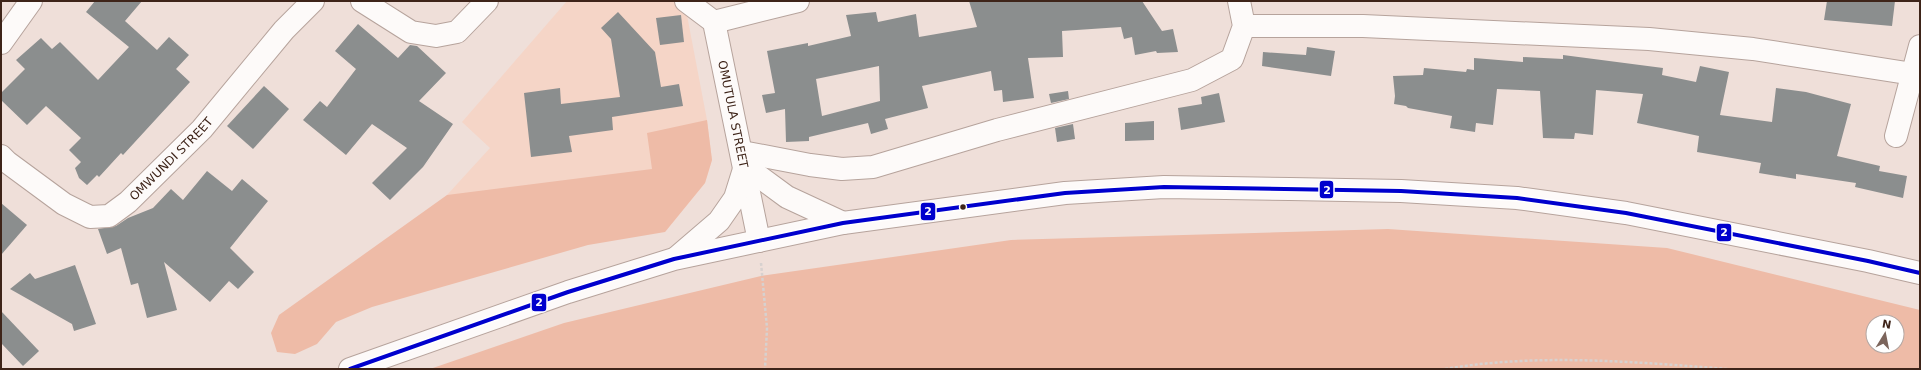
<svg xmlns="http://www.w3.org/2000/svg" width="1921" height="370" font-family="'DejaVu Sans',sans-serif">
<rect width="100%" height="100%" fill="#efdfd9"/>
<path fill="#f5d5c7" d="M 567,1 L 673,1 L 686,10 L 707,120 L 712,160 L 705,183 L 665,232 L 447,195 L 490,148 L 462,122 Z"/>
<g fill="#eebba7" fill-rule="evenodd">
<path d="M 707,120 L 712,160 L 705,183 L 665,232 L 588,245 L 372,307 L 336,322 L 317,344 L 295,354 L 277,352 L 271,333 L 279,315 L 447,195 L 652,169 L 647,133 Z"/>
<path d="M 1388,229 L 1667,248 L 1920,310 L 1920,369 L 430,369 L 564,323 L 761,276 L 1011,240 ZM 1873,322 L 1897,322 L 1897,346 L 1873,346 Z"/>
</g>
<g fill="#8b8e8e" fill-rule="evenodd">
<path d="M 95,1 L 142,1 L 125,21 L 157,50 L 169,37 L 189,55 L 176,69 L 190,82 L 123,155 L 121,153 L 99,177 L 97,175 L 87,185 L 79,178 L 75,168 L 81,162 L 69,150 L 81,138 L 46,106 L 27,125 L 1,100 L 1,93 L 25,69 L 16,60 L 41,38 L 52,49 L 60,42 L 98,80 L 129,47 L 86,12 Z"/>
<path d="M 969,1 L 1142,1 L 1162,31 L 1173,29 L 1178,52 L 1157,53 L 1156,51 L 1135,55 L 1132,37 L 1124,39 L 1121,27 L 1062,31 L 1063,57 L 1028,58 L 1034,98 L 1003,102 L 1002,90 L 994,91 L 991,71 L 922,86 L 928,108 L 885,119 L 888,129 L 871,134 L 868,123 L 809,137 L 809,141 L 786,142 L 785,109 L 766,113 L 762,95 L 775,93 L 767,51 L 808,43 L 808,46 L 851,36 L 846,15 L 876,12 L 878,22 L 916,14 L 919,37 L 977,27 ZM 879,66 L 880,101 L 822,116 L 816,79 Z"/>
<path d="M 1827,1 L 1895,1 L 1892,26 L 1824,20 Z"/>
<path d="M 618,12 L 655,52 L 661,87 L 679,84 L 683,106 L 612,117 L 613,130 L 569,136 L 572,152 L 531,157 L 524,93 L 560,88 L 561,104 L 620,97 L 611,39 L 601,28 Z"/>
<path d="M 681,15 L 684,42 L 660,45 L 656,18 Z"/>
<path d="M 358,24 L 398,58 L 410,45 L 417,46 L 446,73 L 419,101 L 453,124 L 423,167 L 430,160 L 390,200 L 372,183 L 407,148 L 372,124 L 346,155 L 303,120 L 320,101 L 327,107 L 356,69 L 335,51 Z"/>
<path d="M 1307,47 L 1335,51 L 1331,76 L 1262,66 L 1263,52 L 1306,55 Z"/>
<path d="M 1563,55 L 1663,68 L 1662,75 L 1696,82 L 1700,66 L 1729,72 L 1720,115 L 1772,122 L 1776,88 L 1806,92 L 1851,104 L 1837,156 L 1880,166 L 1879,171 L 1907,176 L 1903,198 L 1855,187 L 1856,183 L 1796,174 L 1796,179 L 1759,173 L 1761,163 L 1697,152 L 1699,136 L 1637,123 L 1643,94 L 1596,90 L 1593,135 L 1575,133 L 1574,139 L 1543,138 L 1540,91 L 1497,89 L 1493,125 L 1476,123 L 1475,132 L 1450,128 L 1452,116 L 1408,108 L 1406,106 L 1394,104 L 1395,96 L 1393,76 L 1423,75 L 1424,68 L 1466,72 L 1467,69 L 1474,70 L 1474,58 L 1523,62 L 1523,57 L 1563,59 Z"/>
<path d="M 264,86 L 289,109 L 253,149 L 227,126 Z"/>
<path d="M 1068,91 L 1069,99 L 1051,103 L 1049,94 Z"/>
<path d="M 1219,93 L 1225,122 L 1181,130 L 1178,108 L 1202,104 L 1201,97 Z"/>
<path d="M 1154,121 L 1154,140 L 1125,141 L 1125,123 Z"/>
<path d="M 1073,124 L 1075,139 L 1057,142 L 1055,128 Z"/>
<path d="M 207,171 L 232,191 L 242,179 L 268,201 L 230,248 L 254,272 L 238,289 L 229,281 L 210,302 L 164,262 L 177,310 L 147,318 L 138,283 L 131,285 L 121,248 L 107,254 L 98,229 L 116,226 L 128,218 L 153,208 L 171,189 L 183,200 Z"/>
<path d="M 1,203 L 27,225 L 1,255 Z"/>
<path d="M 75,265 L 96,324 L 74,331 L 72,324 L 10,289 L 30,273 L 35,279 Z"/>
<path d="M 1,311 L 39,351 L 23,366 L 1,343 Z"/>
</g>
<g fill="none" stroke-linecap="round" stroke-linejoin="round">
<defs>
<g id="minor">
<path d="M 362,1 L 411,32 L 436,36 L 457,32 L 487,1"/>
<path id="s1" d="M 686,1 L 714,22 L 759,241"/>
<path d="M 714,22 L 798,1"/>
<path d="M 1244,26 L 1363,26 L 1649,39 L 1753,49 L 1913,74"/>
<path d="M 1,43 L 31,1"/>
<path d="M 1896,136 L 1920,46"/>
<path d="M 742,152 L 810,165 L 842,169 L 873,167 L 997,130 L 1192,80 L 1232,59 L 1244,26 L 1239,1"/>
<path id="s2" d="M 1,156 L 7,162 L 64,204 L 90,217 L 109,216 L 128,202 L 202,129 L 284,30 L 313,1"/>
</g>
<g id="major">
<path d="M 677,257 L 719,221 L 735,198 L 745,166 L 787,197 L 843,223"/>
<path d="M 350,369 L 568,292 L 674,259 L 843,223 L 1065,193 L 1164,187 L 1290,189 L 1401,191 L 1517,198 L 1626,213 L 1868,261 L 1920,273"/>
</g>
</defs>
<use href="#minor" stroke="#b6a39c" stroke-width="24"/>
<use href="#major" stroke="#b6a39c" stroke-width="24"/>
<g stroke="#d7d1cf" stroke-width="2.5" stroke-dasharray="3 2" stroke-linecap="butt">
<path d="M 761,263 L 767,328 L 765,369"/>
<path d="M 1445,369 C 1538,353 1634,362 1728,369"/>
</g>
<use href="#minor" stroke="#fdfaf9" stroke-width="22"/>
<use href="#major" stroke="#fdfaf9" stroke-width="22"/>
<defs>
<path id="bus-1" d="M 350,369 L 568,292 L 674,259 L 843,223 L 1065,193 L 1164,187 L 1401,191 L 1517,198 L 1626,213 L 1868,261 L 1920,273"/>
</defs>
<use href="#bus-1" stroke="#fff" stroke-width="7"/>
<use href="#bus-1" stroke="#0000cd" stroke-width="4"/>
</g>
<circle fill="#3e2419" stroke="#fff" stroke-width="1.5" cx="963" cy="207" r="3.5"/>
<g text-anchor="middle" stroke-width="4" stroke-linejoin="round" paint-order="stroke">
<g font-size="12" fill="#3e2419" stroke="#fff">
<text dy="4" stroke="none"><textPath href="#s1" startOffset="129">OMUTULA STREET</textPath></text>
<text dy="4" stroke="none"><textPath href="#s2" startOffset="212">OMWUNDI STREET</textPath></text>
</g>
</g>
<g stroke="#fff" stroke-width="1.5">
<rect x="1319" y="180" width="15" height="19" rx="4" fill="#0000cd"/>
<rect x="920" y="202" width="16" height="19" rx="4" fill="#0000cd"/>
<rect x="1716" y="223" width="16" height="19" rx="4" fill="#0000cd"/>
<rect x="531" y="293" width="16" height="19" rx="4" fill="#0000cd"/>
</g>
<g font-size="11" text-anchor="middle" font-weight="bold" fill="#fff">
<text x="1327" y="194">2</text>
<text x="928" y="215">2</text>
<text x="1724" y="236">2</text>
<text x="539" y="306">2</text>
</g>
<rect width="1921" height="370" fill="none" stroke="#3e2419" stroke-width="4"/>
<g transform="translate(1885 334) rotate(10)"><circle r="19" fill="#ffffff" stroke="#b2a7a3"/>
<path d="M0-3L7 15L0 10L-7 15Z" fill="#7c655c"/>
<text y="-6" font-size="11" font-weight="bold" text-anchor="middle" fill="#3e2419">N</text>
</g>
</svg>
